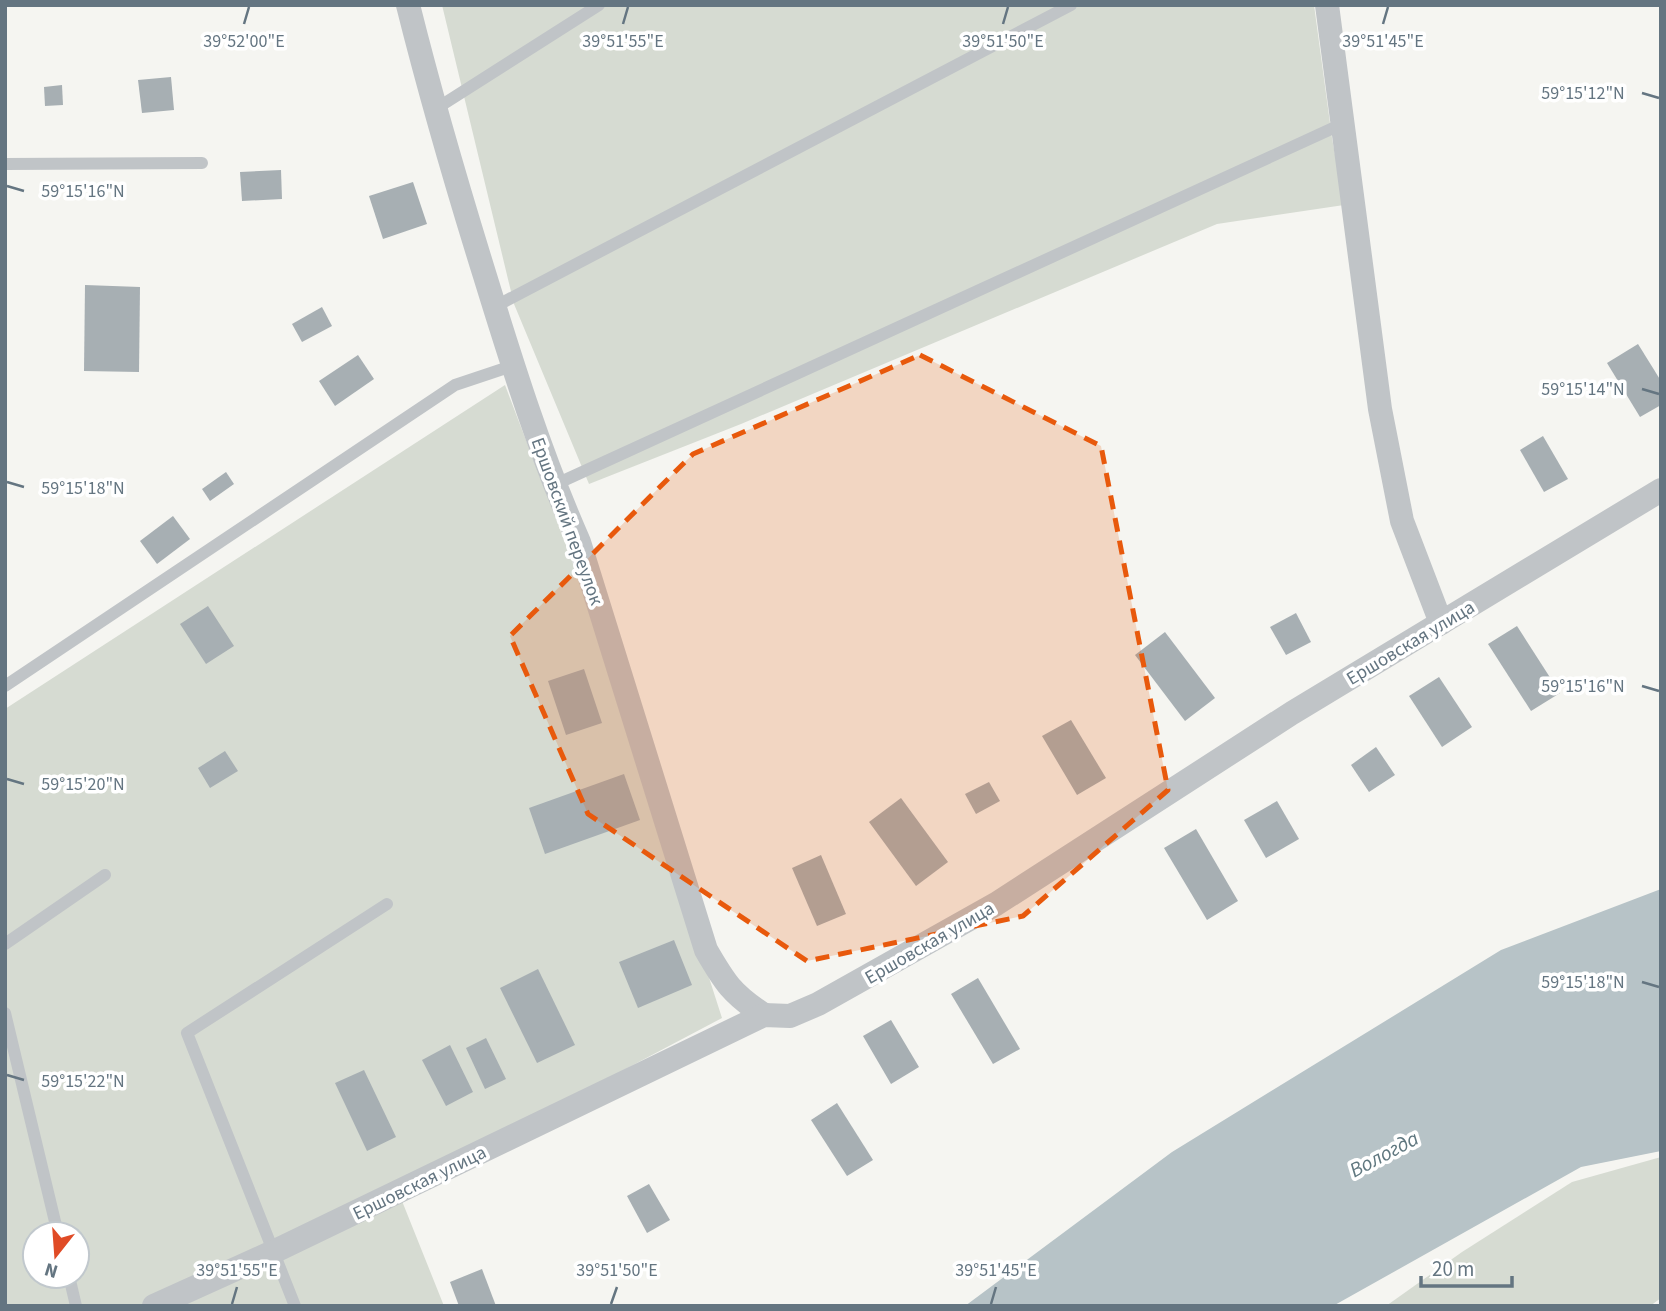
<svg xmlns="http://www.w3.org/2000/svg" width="1666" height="1311" font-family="'Source Sans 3',sans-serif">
<rect width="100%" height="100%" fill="#f5f5f1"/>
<g fill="#d6dbd2" fill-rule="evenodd">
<path d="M 442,5 L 1314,5 L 1332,138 L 1344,205 L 1217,224 L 741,424 L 589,484 L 514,304 Z"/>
<path d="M 505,385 L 591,611 L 722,1018 L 472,1150 L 396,1186 L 444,1306 L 5,1306 L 5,709 ZM 35,1234 L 77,1234 L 77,1276 L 35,1276 Z"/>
<path d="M 1661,1157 L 1661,1298 L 1650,1306 L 1386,1306 L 1462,1252 L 1572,1182 Z"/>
</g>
<path fill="#b7c3c7" d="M 1661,889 L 1661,1151 L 1581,1167 L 1333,1306 L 965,1306 L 1172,1152 L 1501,950 Z"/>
<g fill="#a7afb3">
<path d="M 171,77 L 174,110 L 142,113 L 138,80 Z"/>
<path d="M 62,85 L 63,105 L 45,106 L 44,87 Z"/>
<path d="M 281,170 L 282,199 L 242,201 L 240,172 Z"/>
<path d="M 413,182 L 427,224 L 383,239 L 369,196 Z"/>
<path d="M 85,285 L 140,287 L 139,372 L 84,371 Z"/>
<path d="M 322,307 L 332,326 L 302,342 L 292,324 Z"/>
<path d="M 1638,344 L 1661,381 L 1661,405 L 1640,417 L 1607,363 Z"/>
<path d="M 358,355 L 374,379 L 335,406 L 319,381 Z"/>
<path d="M 1543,436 L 1568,479 L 1544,492 L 1520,450 Z"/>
<path d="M 226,472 L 234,484 L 210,501 L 202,489 Z"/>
<path d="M 173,516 L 190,539 L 157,564 L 140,541 Z"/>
<path d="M 208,606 L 234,646 L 206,664 L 180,624 Z"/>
<path d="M 1296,613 L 1311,642 L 1286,655 L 1270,627 Z"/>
<path d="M 1517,626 L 1560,693 L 1531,711 L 1488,644 Z"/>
<path d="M 1165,632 L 1215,698 L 1185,721 L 1135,655 Z"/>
<path d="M 584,669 L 602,723 L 566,735 L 548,681 Z"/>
<path d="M 1439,677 L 1472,727 L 1442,747 L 1409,696 Z"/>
<path d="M 1071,720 L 1106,778 L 1077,795 L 1042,736 Z"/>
<path d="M 1376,747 L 1395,775 L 1369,792 L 1351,765 Z"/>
<path d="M 225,751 L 238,771 L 210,788 L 198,768 Z"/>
<path d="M 624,774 L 640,820 L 545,854 L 529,808 Z"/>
<path d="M 989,782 L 1000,801 L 976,814 L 965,794 Z"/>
<path d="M 901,798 L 948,862 L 916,886 L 869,822 Z"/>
<path d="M 1277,801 L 1299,839 L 1266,858 L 1244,820 Z"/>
<path d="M 1196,829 L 1238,901 L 1207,920 L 1164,848 Z"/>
<path d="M 821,855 L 846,914 L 817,926 L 792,868 Z"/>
<path d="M 674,940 L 692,985 L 638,1008 L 619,962 Z"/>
<path d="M 538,969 L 575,1045 L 537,1063 L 500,988 Z"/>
<path d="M 978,978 L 1020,1049 L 993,1064 L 951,994 Z"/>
<path d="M 891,1020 L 919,1067 L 891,1084 L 863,1036 Z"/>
<path d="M 486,1038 L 506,1079 L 485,1089 L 466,1048 Z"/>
<path d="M 450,1045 L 473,1092 L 446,1106 L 422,1060 Z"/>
<path d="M 364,1070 L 396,1137 L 367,1151 L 335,1083 Z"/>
<path d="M 837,1103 L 873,1160 L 847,1176 L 811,1120 Z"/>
<path d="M 649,1184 L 670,1220 L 647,1233 L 627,1196 Z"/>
<path d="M 482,1269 L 496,1306 L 459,1306 L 450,1282 Z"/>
</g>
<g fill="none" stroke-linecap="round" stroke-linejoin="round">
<g stroke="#c0c4c7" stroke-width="12">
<path d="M 434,110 L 599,5"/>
<path d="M 5,164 L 202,163"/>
<path d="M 494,307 L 1071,5"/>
<path d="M 554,485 L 1342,124"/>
<path d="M 5,686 L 455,385 L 512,366"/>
<path d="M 5,944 L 105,875"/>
<path d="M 5,1013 L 58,1234"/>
<path d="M 69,1276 L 76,1306"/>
<path d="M 295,1306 L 187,1033 L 387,904"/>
</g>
<g stroke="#c0c4c7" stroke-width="24">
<path d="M 408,5 C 431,97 457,186 485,276 C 513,367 541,456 579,542 L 706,950 C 725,983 732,994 764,1015"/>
<path d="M 1327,5 L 1380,409 L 1402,521 L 1441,623"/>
<path d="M 154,1306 L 273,1252 L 764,1015 L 790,1016 L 818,1004 L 996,904 L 1292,713 L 1661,490"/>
</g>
</g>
<path fill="#e8590c" fill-opacity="0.2" stroke="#e8590c" stroke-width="5" stroke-dasharray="14 9" stroke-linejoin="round" d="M 920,355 L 1101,446 L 1168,790 L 1023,916 L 807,961 L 588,814 L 510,636 L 693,454 Z"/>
<path fill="none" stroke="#647581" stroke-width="2.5" d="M 244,24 L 249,7M 623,24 L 628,7M 1003,24 L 1008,7M 1383,24 L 1388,7M 1642,93 L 1659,98M 7,186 L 24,191M 1642,389 L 1659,394M 7,482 L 24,487M 1642,686 L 1659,691M 7,779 L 24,784M 1642,982 L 1659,987M 7,1075 L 24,1080M 232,1304 L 237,1287M 611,1304 L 617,1287M 991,1304 L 996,1287"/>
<g text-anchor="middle" stroke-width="7" stroke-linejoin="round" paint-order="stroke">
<g font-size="19" fill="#647581" stroke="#fff">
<text transform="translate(568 521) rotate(70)" y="7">Ершовский переулок</text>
<text transform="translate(1410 642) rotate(-31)" y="7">Ершовская улица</text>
<text transform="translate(929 942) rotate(-30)" y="7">Ершовская улица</text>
<text transform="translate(419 1182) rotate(-26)" y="7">Ершовская улица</text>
</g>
<g font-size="21" font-style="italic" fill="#5f777f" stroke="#fff">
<text transform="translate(1384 1154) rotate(-28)" y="7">Вологда</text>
</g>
</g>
<g font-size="18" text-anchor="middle" fill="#647581" stroke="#fff" stroke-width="7" stroke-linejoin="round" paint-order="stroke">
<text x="244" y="47">39°52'00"E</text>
<text x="623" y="47">39°51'55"E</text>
<text x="1003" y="47">39°51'50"E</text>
<text x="1383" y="47">39°51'45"E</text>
<text x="1583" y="99">59°15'12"N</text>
<text x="83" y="197">59°15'16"N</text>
<text x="1583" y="395">59°15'14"N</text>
<text x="83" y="494">59°15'18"N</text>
<text x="1583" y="692">59°15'16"N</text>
<text x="83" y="790">59°15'20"N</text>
<text x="1583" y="988">59°15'18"N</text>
<text x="83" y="1087">59°15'22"N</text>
<text x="237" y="1276">39°51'55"E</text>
<text x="617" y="1276">39°51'50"E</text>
<text x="996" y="1276">39°51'45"E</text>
</g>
<rect width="1666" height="1311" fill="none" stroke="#647581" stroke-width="14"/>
<g transform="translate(56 1255) rotate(197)"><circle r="33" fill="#ffffff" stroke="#c1c8cd" stroke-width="2"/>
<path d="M0-5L12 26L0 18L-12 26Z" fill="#e04b26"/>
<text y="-10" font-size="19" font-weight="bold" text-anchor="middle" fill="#647581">N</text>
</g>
<path d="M1421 1276v10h91v-10" fill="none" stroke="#647581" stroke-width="3.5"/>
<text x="1432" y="1276" font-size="21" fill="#647581" stroke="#ffffff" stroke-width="5" paint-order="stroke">20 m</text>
</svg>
